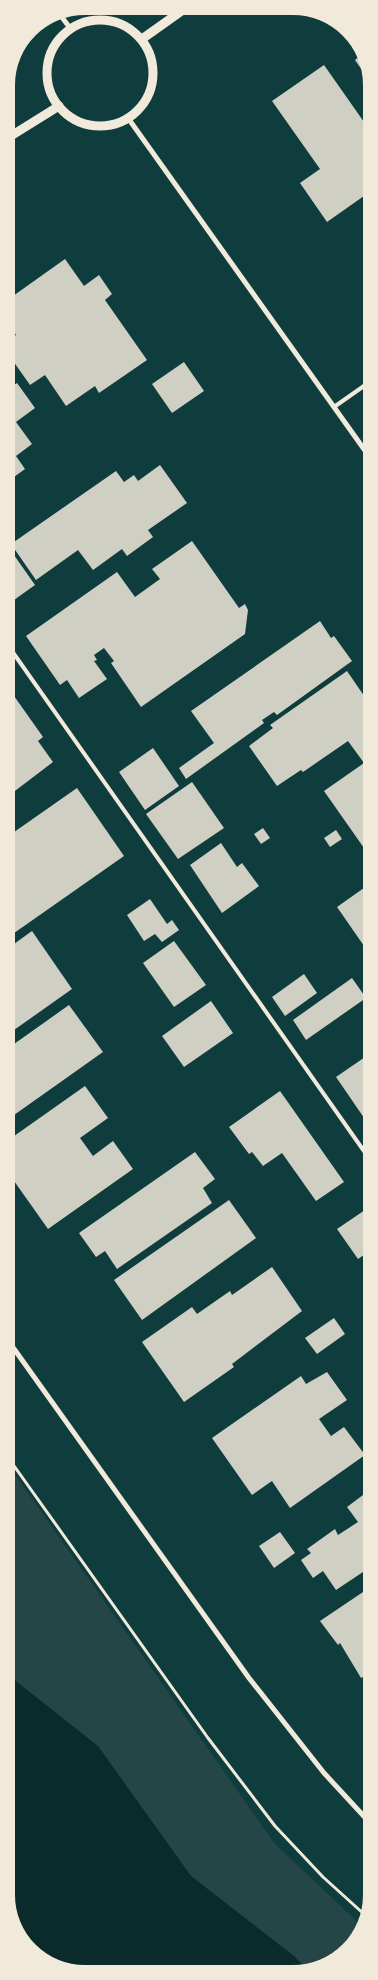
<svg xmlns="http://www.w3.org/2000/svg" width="378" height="1980" font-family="Manrope,sans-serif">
<rect width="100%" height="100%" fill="#0f3d3e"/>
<path fill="#244646" d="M 7,1463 L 275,1844 L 361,1925 L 352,1947 L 303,1973 L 69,1972 L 26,1947 L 7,1905 Z"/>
<path fill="#0a2a2b" d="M 7,1674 L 98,1746 L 191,1876 L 294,1956 L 308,1971 L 303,1973 L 69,1972 L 26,1947 L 7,1905 Z"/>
<g fill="#cfcfc3">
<path d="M 357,43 L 371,75 L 371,83 L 355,60 L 360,56 L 353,46 Z"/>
<path d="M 324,65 L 371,132 L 371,191 L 327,222 L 300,183 L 320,169 L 272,101 Z"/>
<path d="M 65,259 L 84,286 L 99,275 L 112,294 L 105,300 L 147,360 L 99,393 L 95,386 L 66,406 L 45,375 L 30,385 L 6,351 L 6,342 L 16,335 L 6,321 L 6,301 Z"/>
<path d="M 184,362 L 204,391 L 172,413 L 152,384 Z"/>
<path d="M 17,383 L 35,408 L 16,422 L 32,444 L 16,456 L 25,469 L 7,482 L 6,390 Z"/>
<path d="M 160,465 L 187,503 L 148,530 L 153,537 L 127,556 L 122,549 L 93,570 L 78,550 L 36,580 L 11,544 L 116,471 L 124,482 L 134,475 L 138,481 Z"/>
<path d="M 192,541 L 239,608 L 245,604 L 248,610 L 245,634 L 141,707 L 111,663 L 114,661 L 104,648 L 94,655 L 97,660 L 94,661 L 107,679 L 79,698 L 67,680 L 60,685 L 26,636 L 117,572 L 135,597 L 160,579 L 152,569 Z"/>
<path d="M 7,545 L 35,585 L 7,605 Z"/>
<path d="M 320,621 L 331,638 L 334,636 L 352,661 L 277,715 L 274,712 L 262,720 L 264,723 L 186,779 L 179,768 L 214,743 L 191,711 Z"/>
<path d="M 347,671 L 371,706 L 371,858 L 324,791 L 364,763 L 348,741 L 303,772 L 301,770 L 277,786 L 249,746 L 273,728 L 270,725 Z"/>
<path d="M 7,686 L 43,737 L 38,741 L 53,762 L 7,797 Z"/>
<path d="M 153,748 L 179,786 L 145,810 L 119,772 Z"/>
<path d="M 192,782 L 224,828 L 178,859 L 146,814 Z"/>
<path d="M 77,788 L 124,856 L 7,938 L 7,837 Z"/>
<path d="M 263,828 L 270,838 L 261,844 L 254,834 Z"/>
<path d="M 336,830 L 342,839 L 330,847 L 324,838 Z"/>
<path d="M 221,843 L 237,867 L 242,863 L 259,886 L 222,913 L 190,865 Z"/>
<path d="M 371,883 L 371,956 L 337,907 Z"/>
<path d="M 150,899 L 167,924 L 172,920 L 179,930 L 162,942 L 155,934 L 144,941 L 127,915 Z"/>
<path d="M 32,931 L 72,989 L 7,1035 L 7,949 Z"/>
<path d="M 174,941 L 206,985 L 174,1007 L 143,963 Z"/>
<path d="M 304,974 L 317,993 L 285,1016 L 272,997 Z"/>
<path d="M 352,978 L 366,998 L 306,1040 L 293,1020 Z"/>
<path d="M 211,1001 L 233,1033 L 184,1067 L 162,1036 Z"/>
<path d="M 69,1005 L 103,1052 L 7,1120 L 7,1049 Z"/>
<path d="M 368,1055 L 371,1060 L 371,1128 L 336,1077 Z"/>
<path d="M 85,1086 L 108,1118 L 80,1138 L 93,1156 L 113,1141 L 133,1169 L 48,1229 L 7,1171 L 7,1141 Z"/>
<path d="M 280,1091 L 344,1182 L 316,1201 L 282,1153 L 263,1166 L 252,1152 L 249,1154 L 229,1127 Z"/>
<path d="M 195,1152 L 215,1179 L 203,1188 L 212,1203 L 117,1269 L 105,1251 L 96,1257 L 79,1233 Z"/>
<path d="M 229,1200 L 256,1238 L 142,1320 L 114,1280 Z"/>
<path d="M 365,1210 L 371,1219 L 371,1250 L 358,1259 L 337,1229 Z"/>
<path d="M 272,1267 L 302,1311 L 232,1364 L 234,1367 L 184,1402 L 142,1342 L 192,1307 L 197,1314 L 230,1291 L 232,1295 Z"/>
<path d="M 334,1318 L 345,1334 L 317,1354 L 305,1338 Z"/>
<path d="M 327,1372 L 347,1400 L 319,1419 L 331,1436 L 344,1427 L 365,1455 L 290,1508 L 272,1481 L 252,1495 L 212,1438 L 301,1376 L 306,1384 Z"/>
<path d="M 371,1489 L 372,1566 L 336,1590 L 323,1571 L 313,1578 L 301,1560 L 311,1553 L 307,1549 L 335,1529 L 338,1535 L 358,1522 L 347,1507 Z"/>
<path d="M 280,1532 L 295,1553 L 274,1568 L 259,1546 Z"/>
<path d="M 363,1592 L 372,1604 L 372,1689 L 363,1677 L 361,1678 L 340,1643 L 338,1645 L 320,1621 Z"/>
</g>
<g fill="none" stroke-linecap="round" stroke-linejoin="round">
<path stroke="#f1e9da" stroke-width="3" d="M 7,1456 L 208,1738 L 275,1826 L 323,1877 L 365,1915"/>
<g stroke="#f1e9da" stroke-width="4">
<path d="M 334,407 L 371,381"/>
<path d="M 7,644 L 371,1161"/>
</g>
<g stroke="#f1e9da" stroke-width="5">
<path d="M 61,16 L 70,28"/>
<path d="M 128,118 L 371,459"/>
<path d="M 7,1339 L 249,1678 L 324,1773 L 372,1825"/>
</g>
<g stroke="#f1e9da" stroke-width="9">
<circle cx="100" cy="73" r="53"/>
<path d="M 142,39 L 187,7"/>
<path d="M 6,139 L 59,106"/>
</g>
</g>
<path d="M0 0H378V1980H0ZM85 15H293A70 70 0 0 1 363 85V1895A70 70 0 0 1 293 1965H85A70 70 0 0 1 15 1895V85A70 70 0 0 1 85 15Z" fill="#f1e9da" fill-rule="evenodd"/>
</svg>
